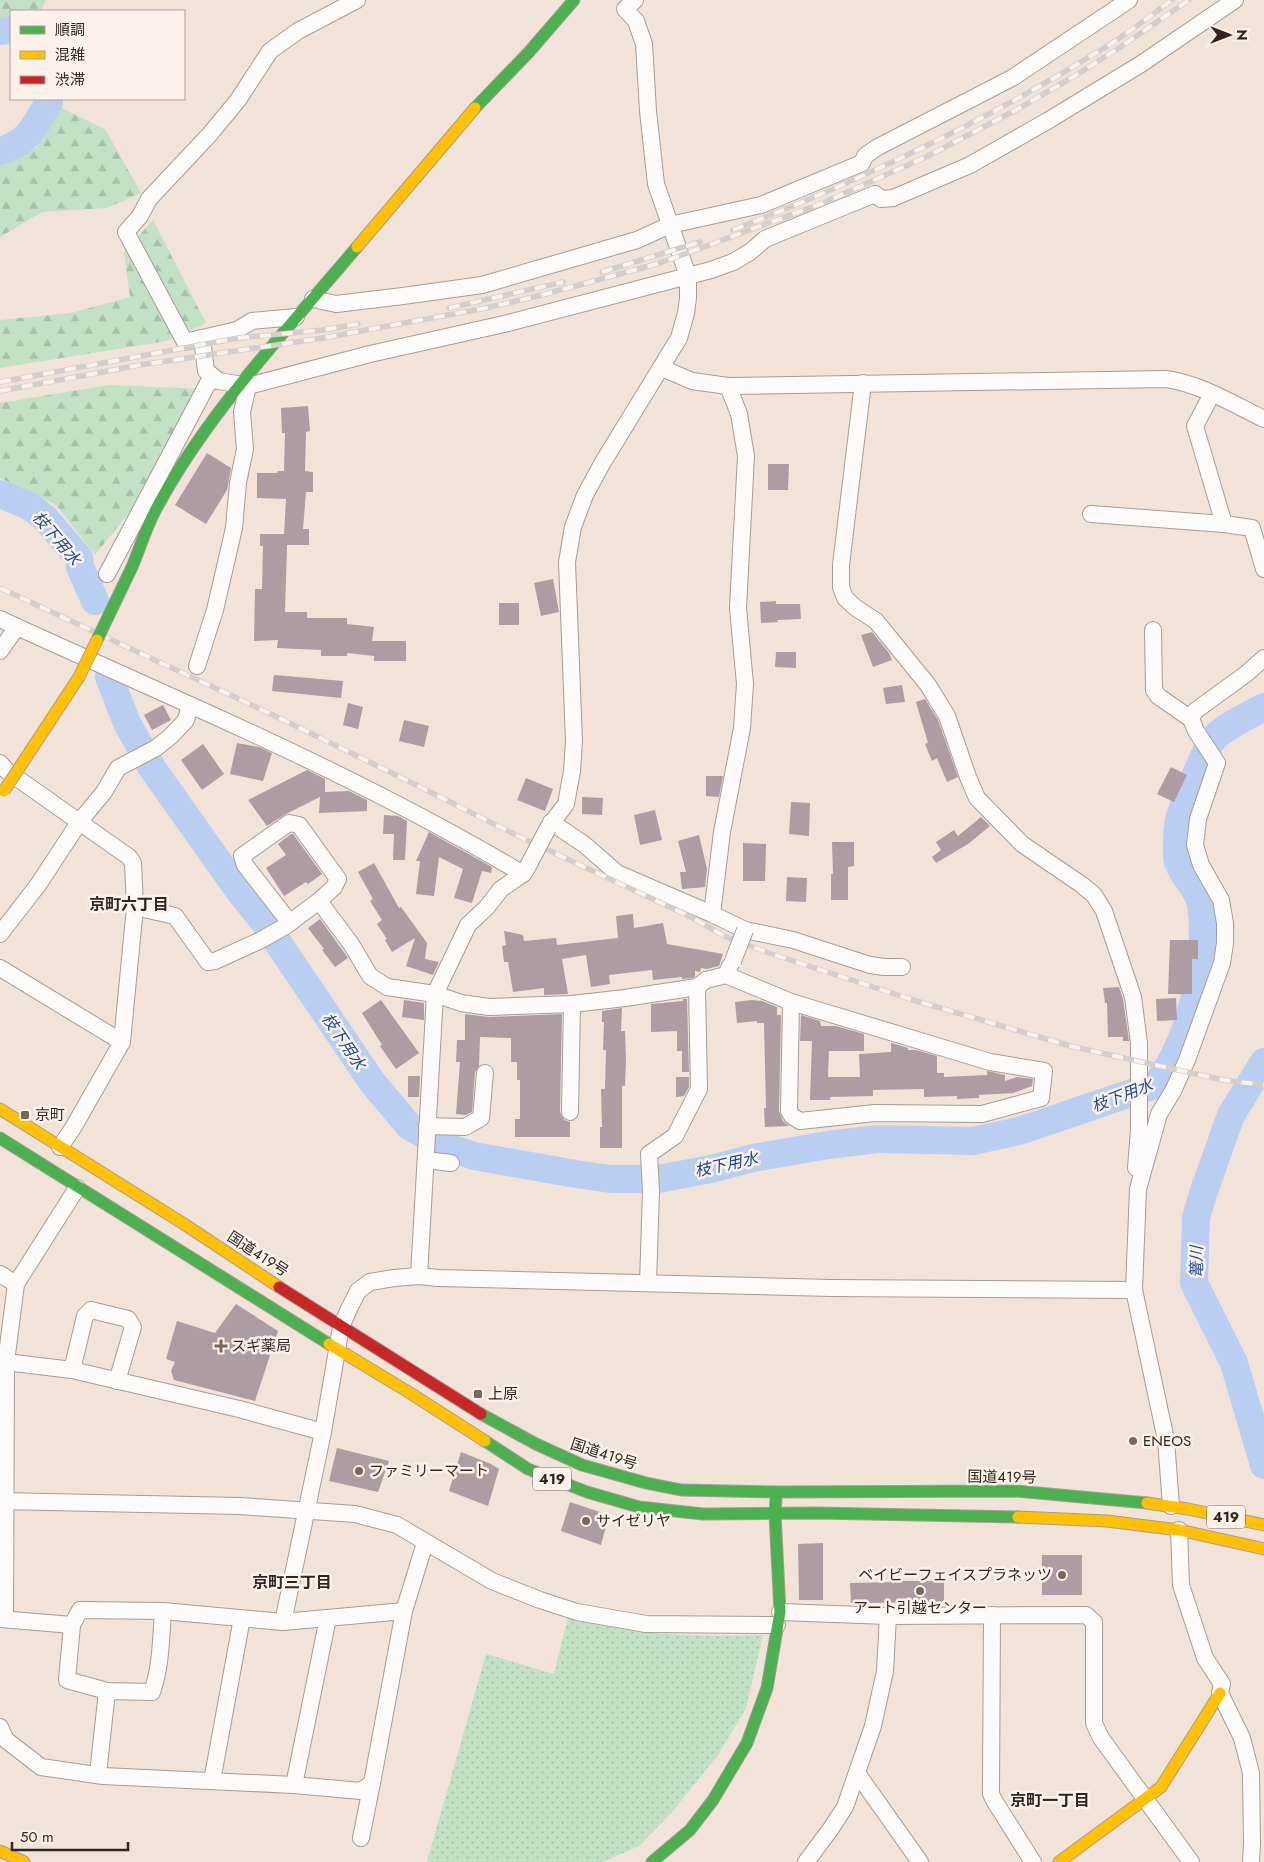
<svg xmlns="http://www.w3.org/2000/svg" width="1264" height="1862" font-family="Jost,'Noto Sans JP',sans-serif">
<defs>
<pattern id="grass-dots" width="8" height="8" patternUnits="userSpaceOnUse" patternTransform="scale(1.25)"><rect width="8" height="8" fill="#c2e1c5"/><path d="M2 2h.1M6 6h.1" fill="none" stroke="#a7c1a9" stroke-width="1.8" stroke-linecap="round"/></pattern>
<pattern id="forest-firs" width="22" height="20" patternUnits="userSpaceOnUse" patternTransform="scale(1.25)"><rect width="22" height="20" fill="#c2e1c5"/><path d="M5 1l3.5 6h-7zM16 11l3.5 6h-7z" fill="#a7c1a9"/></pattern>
</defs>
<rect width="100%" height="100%" fill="#f2e3d8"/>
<path fill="url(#grass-dots)" d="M 569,1613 C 590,1618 611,1626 632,1630 C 675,1637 719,1636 763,1635 L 746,1708 L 718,1755 L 672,1812 L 639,1846 L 603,1862 L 427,1862 L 486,1654 L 554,1674 Z"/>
<g fill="url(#forest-firs)">
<path d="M 0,0 L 46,0 L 41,11 L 11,11 L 11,36 L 0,35 Z"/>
<path d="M 55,105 L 105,129 L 141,193 L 107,208 L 42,212 L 0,237 L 0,160 L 37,147 Z"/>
<path d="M 153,220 L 206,323 L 167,341 L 0,368 L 0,320 L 71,313 L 130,297 L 124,252 Z"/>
<path d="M 109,385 L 202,389 L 129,513 L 95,555 L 56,505 L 0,478 L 0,403 Z"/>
</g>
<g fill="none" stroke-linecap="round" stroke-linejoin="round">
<g stroke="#bacef2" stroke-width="28">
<path d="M 0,31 L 11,30"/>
<path d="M 0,151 C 28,143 35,126 49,102 L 49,99"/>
<path d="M 0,494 L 29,506 L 45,518 L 79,558 L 80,567 L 95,601"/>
<path d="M 109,677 L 127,723 L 152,768 L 237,888 L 264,922 L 372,1082 L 409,1126 L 447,1147 L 474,1156 L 576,1174 L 610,1179 L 658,1179 L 711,1169 L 753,1158 L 828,1145 L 878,1139 L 973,1141 L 1019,1131 L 1155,1085 C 1190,1044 1209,958 1201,905 C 1199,889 1183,877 1178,862 C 1176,854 1177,827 1179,820 C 1185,798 1195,777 1204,756 C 1207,751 1209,743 1213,739 C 1225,726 1248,716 1264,707"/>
<path d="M 1264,1062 L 1231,1115 L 1205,1188 L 1196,1217 L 1194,1283 L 1234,1363 L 1264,1465"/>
</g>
</g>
<g fill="#ad9ca2">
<path d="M 308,406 L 310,431 L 306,432 L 305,471 L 313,472 L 313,492 L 306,492 L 303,529 L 309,529 L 309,545 L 287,545 L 285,612 L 307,612 L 307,618 L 347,618 L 347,624 L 374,627 L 372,641 L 406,641 L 406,661 L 374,661 L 374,656 L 347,653 L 347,656 L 321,656 L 321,650 L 277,648 L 278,640 L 254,641 L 255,589 L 262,589 L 263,546 L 260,546 L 260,534 L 284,534 L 286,499 L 257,498 L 257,473 L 277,473 L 278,471 L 284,471 L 285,433 L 282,433 L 281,408 Z"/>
<path d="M 207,453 L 231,468 L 227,490 L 206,524 L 175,505 Z"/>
<path d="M 768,464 L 789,464 L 788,490 L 768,490 Z"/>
<path d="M 553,579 L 559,612 L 541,616 L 534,583 Z"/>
<path d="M 776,601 L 776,604 L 800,604 L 801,619 L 777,620 L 778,622 L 761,623 L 760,602 Z"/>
<rect x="499" y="603" width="20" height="22"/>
<path d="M 872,632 L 889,653 L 892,660 L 873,667 L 861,635 Z"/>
<path d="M 776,652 L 796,652 L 796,668 L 775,667 Z"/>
<path d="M 274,675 L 343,681 L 341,698 L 272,691 Z"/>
<path d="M 902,685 L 905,702 L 886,704 L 883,688 Z"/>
<path d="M 925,699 L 938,720 L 958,777 L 947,782 L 937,758 L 932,761 L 925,744 L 928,743 L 916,702 Z"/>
<path d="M 348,703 L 363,707 L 358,729 L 343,725 Z"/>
<path d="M 163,705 L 171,720 L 152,730 L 144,715 Z"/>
<path d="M 404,720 L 429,726 L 424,747 L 399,741 Z"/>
<path d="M 237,743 L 259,747 L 272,753 L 263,781 L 230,774 Z"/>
<path d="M 203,744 L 224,774 L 202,790 L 181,760 Z"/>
<path d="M 1171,767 L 1187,775 L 1174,802 L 1157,794 Z"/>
<path d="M 307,770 L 325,779 L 325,792 L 349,791 L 367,800 L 367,811 L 319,813 L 320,797 L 284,815 L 267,826 L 248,800 Z"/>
<path d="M 706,776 L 723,776 L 719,797 L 706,796 Z"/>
<path d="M 526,778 L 553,789 L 545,811 L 517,800 Z"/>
<path d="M 582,797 L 603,798 L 602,815 L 582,814 Z"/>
<path d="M 791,802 L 810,803 L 809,836 L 789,834 Z"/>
<path d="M 655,810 L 662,840 L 640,845 L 634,815 Z"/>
<path d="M 384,815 L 398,816 L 407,821 L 405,860 L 393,860 L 394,834 L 383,834 Z"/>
<path d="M 981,817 L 990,826 L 968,844 L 936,863 L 932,857 L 941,850 L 936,842 L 954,830 L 958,836 Z"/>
<path d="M 429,832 L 492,867 L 491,873 L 482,871 L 472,903 L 454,898 L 463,869 L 439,857 L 434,896 L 416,894 L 420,861 L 416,861 Z"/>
<path d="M 291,834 L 293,834 L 322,874 L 308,884 L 306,882 L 284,896 L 266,868 L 286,855 L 278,844 Z"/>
<path d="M 699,835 L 707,869 L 705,887 L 682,889 L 680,872 L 686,872 L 678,841 Z"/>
<path d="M 832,842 L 854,842 L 854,866 L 848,867 L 848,900 L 831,900 L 831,874 L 833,874 Z"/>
<path d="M 743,843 L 766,844 L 765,881 L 743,881 Z"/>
<path d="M 374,863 L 399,908 L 401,907 L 427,943 L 425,959 L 439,962 L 433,975 L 406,966 L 415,938 L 392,952 L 385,940 L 387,939 L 377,924 L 382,920 L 370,901 L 373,899 L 358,872 Z"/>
<path d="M 787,877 L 807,878 L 806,902 L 786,901 Z"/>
<path d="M 633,914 L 634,928 L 663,923 L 667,944 L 723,954 L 719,966 L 707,969 L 701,968 L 700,972 L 695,971 L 695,976 L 693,978 L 682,979 L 682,977 L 653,980 L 652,970 L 609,975 L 610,984 L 591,987 L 586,955 L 562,959 L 568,994 L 544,995 L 544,988 L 513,992 L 508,962 L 504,962 L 502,946 L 506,945 L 504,931 L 523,935 L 524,941 L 556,938 L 557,945 L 618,938 L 616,916 Z"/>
<path d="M 320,919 L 348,958 L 335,967 L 322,950 L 324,949 L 308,928 Z"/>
<path d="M 1170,940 L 1198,940 L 1198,959 L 1192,959 L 1192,994 L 1168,994 Z"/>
<path d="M 1119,987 L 1123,999 L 1129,1041 L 1123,1041 L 1123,1037 L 1108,1037 L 1107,1003 L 1105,1003 L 1103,988 Z"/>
<path d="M 1176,998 L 1177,1020 L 1157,1021 L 1156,999 Z"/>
<path d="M 683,999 L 687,999 L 689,1072 L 682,1072 L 682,1051 L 677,1051 L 677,1031 L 651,1032 L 651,1004 L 683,1001 Z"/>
<path d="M 381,1000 L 419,1053 L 396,1069 L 380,1046 L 382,1045 L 362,1013 Z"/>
<path d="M 404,1000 L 424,1003 L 424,1020 L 402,1017 Z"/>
<path d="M 752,1000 L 762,1001 L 777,1007 L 777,1015 L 781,1015 L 779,1111 L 783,1121 L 789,1126 L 765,1127 L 764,1108 L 766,1108 L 764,1023 L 757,1023 L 757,1021 L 737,1023 L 735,1002 Z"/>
<path d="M 622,1008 L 621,1031 L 625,1031 L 626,1060 L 625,1086 L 622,1086 L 622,1148 L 600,1148 L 600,1127 L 602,1127 L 601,1089 L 605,1089 L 606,1050 L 603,1050 L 604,1022 L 602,1022 L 602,1011 Z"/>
<path d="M 465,1014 L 489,1017 L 562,1014 L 560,1112 L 564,1120 L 570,1122 L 570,1137 L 515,1137 L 515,1119 L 520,1119 L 520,1080 L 517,1080 L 517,1062 L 511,1062 L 511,1038 L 480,1037 L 479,1066 L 475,1072 L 472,1112 L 466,1115 L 456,1114 L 460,1062 L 456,1062 L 457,1040 L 465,1040 Z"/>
<path d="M 801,1015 L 820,1021 L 821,1026 L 836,1026 L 864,1034 L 864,1051 L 829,1051 L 828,1077 L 860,1077 L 859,1054 L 891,1052 L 891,1043 L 892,1043 L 908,1048 L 908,1050 L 916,1050 L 937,1056 L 937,1073 L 944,1073 L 944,1077 L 987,1075 L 987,1071 L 1005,1075 L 1005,1081 L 1017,1077 L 1033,1079 L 1032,1086 L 1013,1093 L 979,1095 L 979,1098 L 957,1099 L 957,1096 L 924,1097 L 924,1089 L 873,1090 L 873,1096 L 830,1097 L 830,1100 L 810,1100 L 812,1041 L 800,1041 Z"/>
<path d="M 408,1076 L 420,1076 L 419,1097 L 408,1097 Z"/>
<path d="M 676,1077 L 689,1077 L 689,1087 L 684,1096 L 676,1097 Z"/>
<path d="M 236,1304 L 278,1331 L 255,1401 L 174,1380 L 171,1371 L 175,1362 L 166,1359 L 177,1321 L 215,1333 Z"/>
<path d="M 337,1448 L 389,1461 L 378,1492 L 329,1481 Z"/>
<path d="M 461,1452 L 491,1464 L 499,1469 L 488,1506 L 449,1491 Z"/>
<path d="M 570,1502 L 609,1515 L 601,1545 L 561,1531 Z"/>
<path d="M 823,1543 L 823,1600 L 799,1600 L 798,1544 Z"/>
<rect x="1042" y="1555" width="40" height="40"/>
<path d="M 896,1581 L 944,1581 L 944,1602 L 851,1603 L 850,1583 L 896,1582 Z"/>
</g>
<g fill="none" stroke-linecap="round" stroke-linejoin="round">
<defs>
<g id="street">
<path d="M 313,299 L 336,304 L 403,296 L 482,285 L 637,240 L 670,225 L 761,205 L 862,163 L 865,156 L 876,148 L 1012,78 L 1129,0"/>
<path d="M 296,317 L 252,321 L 237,330 L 185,342 L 126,232 L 140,216 L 149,199 L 210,134 L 238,100 L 270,51 L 298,31 L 357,0"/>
<path d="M 202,338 L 206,371 L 219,381 L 248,386 L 370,354 L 504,324 L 711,270 L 733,262 L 750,252 L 765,239 L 875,194 L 881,199 L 893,198 L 970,165 L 1049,120 L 1141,64 L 1235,0"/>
<path d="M 662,368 L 692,381 L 728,386 L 739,414 L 746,456 L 738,608 L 745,684 L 742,728 L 722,832 L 712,914 L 745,930 L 793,940 L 870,965 L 884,967 L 902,967"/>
<path d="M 863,383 L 841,565 L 841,587 L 845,598 L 856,608 L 876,621 L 928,685 L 947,716 L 968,777 L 977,798 L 1022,844 L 1082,885 L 1094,895 L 1104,911 L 1133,997 L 1139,1043 L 1139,1130 L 1136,1168"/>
<path d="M 728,386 L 1166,379 C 1201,384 1233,404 1264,419"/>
<path d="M 1212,394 L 1195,426 L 1224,524 L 1252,528 L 1264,569"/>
<path d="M 1091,514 L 1224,524"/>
<path d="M 107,574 L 208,383 L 216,379"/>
<path d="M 0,619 L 17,627 L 0,651"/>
<path d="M 17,627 L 190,705"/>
<path d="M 1153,630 L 1154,690 L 1158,696 L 1191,719"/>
<path d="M 197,666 L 215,610 L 234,528 L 238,483 L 245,449 L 242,412 L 248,386"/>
<path d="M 0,763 L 7,771 L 129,857 L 133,863 L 135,907 L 122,1042 L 73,1128 L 60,1147"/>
<path d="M 551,822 L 585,845 L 617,873 L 712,914"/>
<path d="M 548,828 L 566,804 L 572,771 L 574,741 L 567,562 L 573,527 L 585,495 L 603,462 L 679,338 L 686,313 L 688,298 L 688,276 L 656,184 L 648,111 L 644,44 L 636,21 L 625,9 L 635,0"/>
<path d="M 135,907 L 175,916 L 208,962 L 215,961 L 261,940 L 284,927 L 319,901 L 351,944 L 370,976 L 387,987 L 435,994 L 461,1003 L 489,1007 L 572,1004 L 625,998 L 697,987 L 706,980 L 726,975 L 730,966"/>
<path d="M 290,923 L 245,865 L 242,856 L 289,823 L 299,825 L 338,879 L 334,887 L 319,901"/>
<path d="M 0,934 L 38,885 L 80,821 L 104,792 L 118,768 L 156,748 L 171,736 L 186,720 L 190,705 C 304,756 416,810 523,874"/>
<path d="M 0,968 L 122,1042"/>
<path d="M 726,975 L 791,1002 L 990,1062 L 1044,1071 L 1041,1098 L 982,1114 L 875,1113 L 800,1121 L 792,1116 L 789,1111 L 791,1002"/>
<path d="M 570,1112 L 572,1004"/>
<path d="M 427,1126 L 465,1127 L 481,1118 L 485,1073"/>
<path d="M 426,1160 L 451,1163"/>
<path d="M 0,1274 L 16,1284"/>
<path d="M 419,1276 L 435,994 L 468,925 L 487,907 L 501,889 L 523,874 L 528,866"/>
<path d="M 648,1283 L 651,1191 L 649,1154 L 675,1136 L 699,1089 L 697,987"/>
<path d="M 6,1362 L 72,1370 L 239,1409 L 323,1432"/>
<path d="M 72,1370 L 85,1316 L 91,1310 L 128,1319 L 133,1327 L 117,1381"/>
<path d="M 0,1501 L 240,1506 L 355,1514 L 397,1525 L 492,1581 L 540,1600 L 577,1612 L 646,1624 L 777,1625"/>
<path d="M 1171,1506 L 1166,1440 L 1134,1290 L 1138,1189 L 1159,1114 L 1173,1091 L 1187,1060 L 1222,963 L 1225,943 L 1225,923 L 1221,900 L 1201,865 L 1195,845 L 1198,819 L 1217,763 L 1196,731 L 1191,719 L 1195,711 L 1246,674 L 1264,658"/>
<path d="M 1179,1530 L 1181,1585 L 1205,1658 L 1222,1684 L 1220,1693 L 1242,1738 L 1251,1773 L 1252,1843 L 1251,1862"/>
<path d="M 163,1611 C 161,1638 161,1667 152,1692 L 107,1691 L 67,1680 L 72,1625 L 80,1610 L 163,1611 L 283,1622 L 404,1611"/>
<path d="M 780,1612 L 888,1616 L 1086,1615 L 1094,1622 L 1094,1723 L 1101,1738 L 1191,1862"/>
<path d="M 992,1615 L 991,1794 L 995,1802 L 1033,1862"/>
<path d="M 0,1619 L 72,1625"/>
<path d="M 5,1619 L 6,1362 L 16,1284 L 77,1188"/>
<path d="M 283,1622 L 323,1432 L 341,1327 L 349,1309 L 358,1291 L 370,1282 L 394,1278 L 419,1276 L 438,1278 L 831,1288 L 1134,1290"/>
<path d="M 0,1727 L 6,1740 L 41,1767 L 103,1776 L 294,1785 L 361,1791 L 372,1783 L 404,1611 L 425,1543"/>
<path d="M 857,1773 L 920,1862"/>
<path d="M 98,1774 L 107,1691"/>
<path d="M 212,1781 L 242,1618"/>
<path d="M 294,1785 L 328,1618"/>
<path d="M 361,1838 L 372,1783"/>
<path d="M 806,1862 L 830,1830 L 845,1807 L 873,1726 L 885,1671 L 888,1616"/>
</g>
<g id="fast">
<path d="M 475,108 L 529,52 L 574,0"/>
<path d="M 132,567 C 140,548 146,528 155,511 C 206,414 287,330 357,247"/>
<path d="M 0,1138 L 329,1344"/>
<path d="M 481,1414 L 536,1444 L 582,1465 L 646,1483 L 681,1490 L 777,1492 L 1016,1491 L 1147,1503"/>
<path d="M 485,1441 L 528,1469 L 587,1492 L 639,1507 L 703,1514 L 817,1513 L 1018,1517"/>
<path d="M 652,1862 L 690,1830 L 713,1800 L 747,1743 L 767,1688 L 780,1612 L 775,1514 L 776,1498"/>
</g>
<g id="slow">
<path d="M 357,247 L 475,108"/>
<path d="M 0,1109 L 184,1224 L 279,1287"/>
<path d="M 329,1344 L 410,1393 L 485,1441"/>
<path d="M 1147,1503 L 1188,1509 L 1264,1525"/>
<path d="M 1018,1517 L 1107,1521 L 1179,1530 L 1264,1549"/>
<path d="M 0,1851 L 24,1862"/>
<path d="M 1059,1862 L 1161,1787 L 1220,1693"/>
</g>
<path id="jam" d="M 279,1287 L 481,1414"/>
</defs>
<use href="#street" stroke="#a79c94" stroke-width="18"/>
<use href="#fast" stroke="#a79c94" stroke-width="13"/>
<use href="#slow" stroke="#a79c94" stroke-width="13"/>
<use href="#jam" stroke="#a79c94" stroke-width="13"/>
<use href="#street" stroke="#fdfbf9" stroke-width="16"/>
<use href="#fast" stroke="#4caf50" stroke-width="11"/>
<use href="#slow" stroke="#ffc107" stroke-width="11"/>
<use href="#jam" stroke="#c62828" stroke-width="11"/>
<defs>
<g id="rail">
<path d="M 733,230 C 862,180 986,121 1104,48 C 1128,34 1150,16 1172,0"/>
<path d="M 602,272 L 700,242"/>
<path d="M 449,308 L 563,282"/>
<path d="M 0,382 L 238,338 L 323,330 L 358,324"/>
<path d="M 0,391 L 140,365 L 323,338 L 486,308 L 538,296 L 660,263 L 823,203 L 928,156 L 1016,110 L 1073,77 L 1119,48 L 1189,0"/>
<path d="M 0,588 L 271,714 L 394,774 L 518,836 L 691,917 L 726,937 L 769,953 L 913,1000 L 1070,1046 L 1223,1080 L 1264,1085"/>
</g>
</defs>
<use href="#rail" stroke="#d3cecb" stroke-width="5.5"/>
<use href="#rail" stroke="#fdf2ea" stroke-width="4" stroke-dasharray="11" stroke-linecap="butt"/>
<defs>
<g id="street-bridge">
<path d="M 528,866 L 548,828"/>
<path d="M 733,961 L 745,930"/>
</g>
<path id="fast-bridge" d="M 97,640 L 132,567"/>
<path id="slow-bridge" d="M 4,791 L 79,677 L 97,640"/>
</defs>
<use href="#street-bridge" stroke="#a79c94" stroke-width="18" stroke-linecap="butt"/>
<use href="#fast-bridge" stroke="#a79c94" stroke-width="13" stroke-linecap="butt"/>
<use href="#slow-bridge" stroke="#a79c94" stroke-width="13" stroke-linecap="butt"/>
<use href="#street-bridge" stroke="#fdfbf9" stroke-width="16"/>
<use href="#fast-bridge" stroke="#4caf50" stroke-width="11"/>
<use href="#slow-bridge" stroke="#ffc107" stroke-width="11"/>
</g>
<g fill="#746860" stroke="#fdf2ea" stroke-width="2">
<rect x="20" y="1110" width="10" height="10" rx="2.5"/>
<path d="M218.5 1338.5h5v5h5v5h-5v5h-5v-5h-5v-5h5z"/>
<rect x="473" y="1389" width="10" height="10" rx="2.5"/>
<circle cx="1133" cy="1441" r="5"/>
<circle cx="359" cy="1471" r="5"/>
<circle cx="586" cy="1521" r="5"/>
<circle cx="1062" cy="1575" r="5"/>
<circle cx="920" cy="1591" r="5"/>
</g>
<g text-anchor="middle" stroke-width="5" stroke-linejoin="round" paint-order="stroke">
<g fill="#fdf2ea" stroke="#6e635c" stroke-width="1">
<rect x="533" y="1467.5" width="38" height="23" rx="4"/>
<rect x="1207" y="1505.5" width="38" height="23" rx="4"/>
</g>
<g font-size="14" font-weight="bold" fill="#30261f">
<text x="552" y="1484">419</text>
<text x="1226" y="1522">419</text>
</g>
<g font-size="15" fill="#30261f" stroke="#fdf2ea" text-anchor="start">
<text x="35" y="1120">京町</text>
<text x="231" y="1351">スギ薬局</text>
<text x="488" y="1399">上原</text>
<text x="1143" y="1446">ENEOS</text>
<text x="369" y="1476">ファミリーマート</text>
<text x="596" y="1526">サイゼリヤ</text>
<text x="1052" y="1580" text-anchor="end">ベイビーフェイスプラネッツ</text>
<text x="920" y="1613" text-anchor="middle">アート引越センター</text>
</g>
<g font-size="15" fill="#30261f" stroke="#fdf2ea">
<text transform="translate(258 1254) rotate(33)" y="5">国道419号</text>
<text transform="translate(604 1454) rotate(18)" y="5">国道419号</text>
<text transform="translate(1002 1477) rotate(1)" y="5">国道419号</text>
</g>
<g font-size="16" font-style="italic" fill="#184998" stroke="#fdf2ea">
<text transform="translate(57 538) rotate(50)" y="6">枝下用水</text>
<text transform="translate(344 1041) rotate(56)" y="6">枝下用水</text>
<text transform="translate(1122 1095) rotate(-21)" y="6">枝下用水</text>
<text transform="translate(726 1164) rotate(-12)" y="6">枝下用水</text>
<text transform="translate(1196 1262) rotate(-90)" y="6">篭川</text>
</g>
<g font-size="16" font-weight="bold" fill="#30261f" stroke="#fdf2ea">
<text x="129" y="910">京町六丁目</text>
<text x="292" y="1588">京町三丁目</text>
<text x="1050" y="1806">京町一丁目</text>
</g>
</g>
<rect x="10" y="10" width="175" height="90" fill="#fdf2ea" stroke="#aba099"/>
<rect x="20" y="26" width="25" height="8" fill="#4caf50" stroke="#aba099"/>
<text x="55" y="35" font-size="15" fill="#30261f">順調</text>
<rect x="20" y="51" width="25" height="8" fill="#ffc107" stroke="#aba099"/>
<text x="55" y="60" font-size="15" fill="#30261f">混雑</text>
<rect x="20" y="76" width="25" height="8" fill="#c62828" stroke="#aba099"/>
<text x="55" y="85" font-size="15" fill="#30261f">渋滞</text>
<g transform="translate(1229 35) rotate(90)" stroke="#fdf2ea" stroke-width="4" paint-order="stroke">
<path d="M0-4L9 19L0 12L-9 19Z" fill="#30261f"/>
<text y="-8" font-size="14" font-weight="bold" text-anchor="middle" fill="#30261f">N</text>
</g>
<path d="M12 1842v8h116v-8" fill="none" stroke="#30261f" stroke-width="2.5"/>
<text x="20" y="1842" font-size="15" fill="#30261f" stroke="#fdf2ea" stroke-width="4" paint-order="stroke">50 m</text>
</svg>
